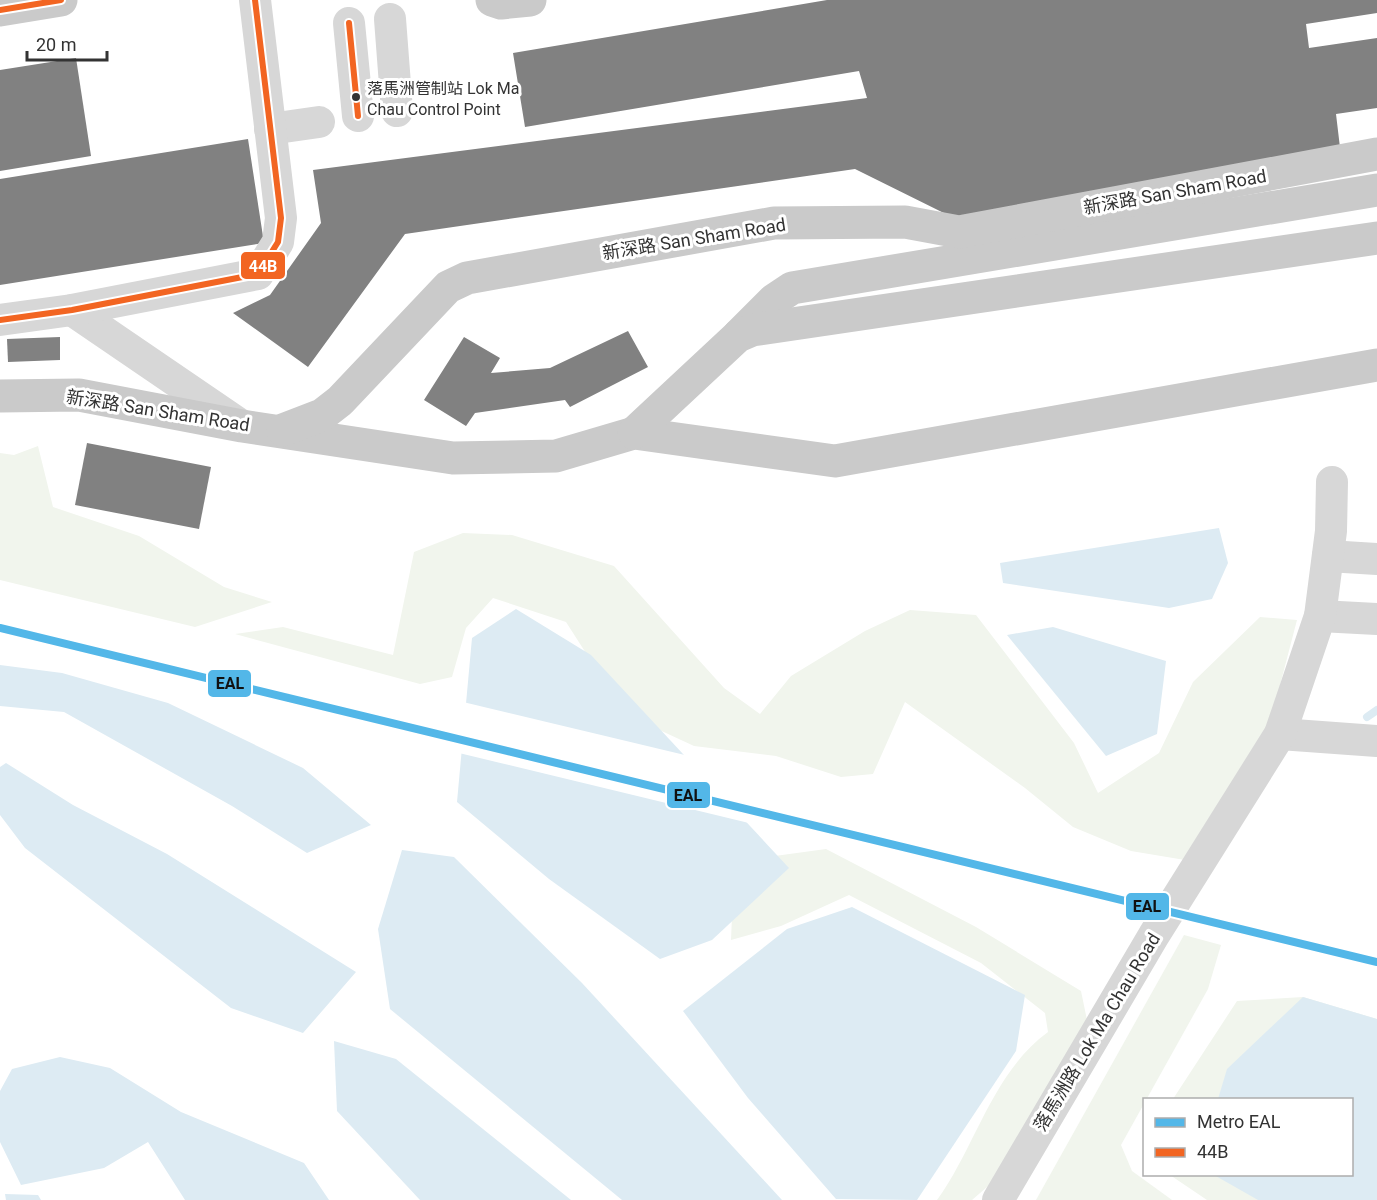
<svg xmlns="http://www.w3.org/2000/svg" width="1377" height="1200" font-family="Roboto,'Noto Sans SC',sans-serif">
<rect width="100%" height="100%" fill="#fff"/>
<g fill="#f1f5ed">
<path d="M 38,446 L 53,507 L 139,536 L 224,587 L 272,602 L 195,627 L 0,580 L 0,453 L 14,455 Z"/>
<path d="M 463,533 L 512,535 L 614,566 L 724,688 L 760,714 L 791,676 L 865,631 L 910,610 L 976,615 L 1074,743 L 1098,793 L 1159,753 L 1193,682 L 1260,617 L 1297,620 L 1274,708 L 1244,807 L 1203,863 L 1131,851 L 1073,827 L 1025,788 L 905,702 L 873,774 L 841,777 L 776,756 L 694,746 L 625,714 L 566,622 L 493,598 L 466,628 L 452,677 L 420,684 L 235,634 L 283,627 L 393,655 L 414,552 Z"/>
<path d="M 826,849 L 976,927 L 1081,991 L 1087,1020 L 994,1181 L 972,1200 L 937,1200 C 976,1146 992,1073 1048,1032 L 1045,1013 L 981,963 L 849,895 L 781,926 L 731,940 L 733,892 L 761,858 Z"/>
<path d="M 1184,935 L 1221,945 L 1208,989 L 1121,1145 L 1132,1171 L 1172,1200 L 1036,1200 Z"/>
<path d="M 1303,997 L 1377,1019 L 1377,1200 L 1207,1200 L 1170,1175 L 1352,1174 L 1352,1100 L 1173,1099 L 1237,1001 Z"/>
</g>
<g fill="#ddebf3">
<path d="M 1219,528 L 1228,563 L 1212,599 L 1169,608 L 1003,583 L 1000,563 Z"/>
<path d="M 516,609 L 591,655 L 789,868 L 712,940 L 660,959 L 549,879 L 457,802 L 472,638 Z"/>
<path d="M 1053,627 L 1166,661 L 1157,734 L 1106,756 L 1007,635 Z"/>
<path d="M 0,665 L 62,673 L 168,703 L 303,768 L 371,825 L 307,853 L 232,806 L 64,712 L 0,706 Z"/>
<path d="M 6,763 L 73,805 L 167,854 L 356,972 L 303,1033 L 231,1008 L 25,848 L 0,815 L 0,767 Z"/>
<path d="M 402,850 L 454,857 L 582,983 L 782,1200 L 622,1200 L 390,1009 L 378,929 Z"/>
<path d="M 852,907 L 1025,995 L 1016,1051 L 917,1200 L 836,1199 L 748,1098 L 683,1011 L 787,929 Z"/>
<path d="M 1303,997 L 1377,1019 L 1377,1200 L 1258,1200 L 1214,1175 L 1352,1174 L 1352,1100 L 1218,1099 L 1227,1069 Z"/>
<path d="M 334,1041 L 396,1059 L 571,1200 L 420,1200 L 337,1111 Z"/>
<path d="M 60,1057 L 110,1068 L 181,1112 L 304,1163 L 329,1200 L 185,1200 L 148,1142 L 104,1168 L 21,1185 L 0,1142 L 0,1091 L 12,1069 Z"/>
<path d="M 5,1194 L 38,1195 L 41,1200 L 6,1200 Z"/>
</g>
<path fill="#fff" d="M 463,702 L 689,756 L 753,824 L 459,753 Z"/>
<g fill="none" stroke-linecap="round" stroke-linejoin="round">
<path stroke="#ddebf3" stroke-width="8" d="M 1367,717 L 1377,710"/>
</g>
<g fill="#818181">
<path d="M 827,0 L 1377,0 L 1377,13 L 1306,24 L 1309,48 L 1377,38 L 1377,108 L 1336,114 L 1341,156 L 964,223 L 855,169 L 405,234 L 308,367 L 233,313 L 270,295 L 321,223 L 313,170 L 867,98 L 859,71 L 525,127 L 513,53 Z"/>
<path d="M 76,58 L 91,156 L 0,171 L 0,70 Z"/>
<path d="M 248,139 L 264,243 L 0,285 L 0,179 Z"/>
<path d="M 628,331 L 648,367 L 570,407 L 565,400 L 475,413 L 466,426 L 424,400 L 464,337 L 500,358 L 491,373 L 550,368 Z"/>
<path d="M 60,337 L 60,360 L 8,362 L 7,339 Z"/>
<path d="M 87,443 L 211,467 L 199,529 L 75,505 Z"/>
</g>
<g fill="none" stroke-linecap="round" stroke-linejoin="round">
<g stroke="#d7d7d7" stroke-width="32">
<path d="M 390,19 L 397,111"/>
<path d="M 349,23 L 358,116"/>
<path d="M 270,129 L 319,122"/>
<path d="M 72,310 L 242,426"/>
<path d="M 0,320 L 72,310 L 258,274 L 278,242 L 281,218 L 255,0"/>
<path d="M 1328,556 L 1377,559"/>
<path d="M 1320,616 L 1377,619"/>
<path d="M 1280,734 L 1377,741"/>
<path d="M 998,1200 L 1154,935 L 1280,734 L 1320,616 L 1331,531 L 1332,482"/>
</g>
<g stroke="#cacaca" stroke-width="33">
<path d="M 492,0 L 501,3 L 530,0"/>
<path d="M 0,10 L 61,0"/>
<path d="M 739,335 L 774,300 L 792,288 L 1377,190"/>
<path d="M 0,396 L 79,395 L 242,426 L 453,458 L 556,456 L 634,433 L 835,461 L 1377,365"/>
<path d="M 283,430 L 322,415 L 340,401 L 448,287 L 467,278 L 774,223 L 905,222 L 959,232 L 1377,154"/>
<path d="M 634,433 L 738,336 L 752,330 L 1377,238"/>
</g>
<defs>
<g id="bus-1">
<path d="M 0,10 L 61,0"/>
<path d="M 349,23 L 358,116"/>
<path d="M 0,320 L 72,310 L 258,274 L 278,242 L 281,218 L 255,0"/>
</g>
</defs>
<use href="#bus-1" stroke="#fff" stroke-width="10"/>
<use href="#bus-1" stroke="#f26522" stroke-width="6"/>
<defs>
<path id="metro-1" d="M 0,628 L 1377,962"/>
</defs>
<use href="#metro-1" stroke="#fff" stroke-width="12"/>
<use href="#metro-1" stroke="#53b7e8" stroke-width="8"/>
</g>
<circle fill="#333" stroke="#fff" stroke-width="2" cx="356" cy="97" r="5"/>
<g text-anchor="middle" stroke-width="6" stroke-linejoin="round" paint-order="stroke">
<g font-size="16" fill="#333" stroke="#fff" text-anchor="start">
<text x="367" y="94">落馬洲管制站 Lok Ma<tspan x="367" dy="21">Chau Control Point</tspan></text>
</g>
<g font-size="18" fill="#333" stroke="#fff">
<text transform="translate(1175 192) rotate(-10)" y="6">新深路 San Sham Road</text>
<text transform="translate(694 239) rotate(-9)" y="6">新深路 San Sham Road</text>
<text transform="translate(158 411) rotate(9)" y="6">新深路 San Sham Road</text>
<text transform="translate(1097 1032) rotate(-59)" y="6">落馬洲路 Lok Ma Chau Road</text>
</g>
</g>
<g stroke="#fff" stroke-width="2">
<rect x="240" y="251" width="46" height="29" rx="6" fill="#f26522"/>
<rect x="207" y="669" width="45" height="29" rx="6" fill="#53b7e8"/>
<rect x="666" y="781" width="45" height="28" rx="6" fill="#53b7e8"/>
<rect x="1125" y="892" width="45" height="29" rx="6" fill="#53b7e8"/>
</g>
<g font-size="16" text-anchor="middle" font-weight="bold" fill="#fff">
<text x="263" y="272">44B</text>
</g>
<g font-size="16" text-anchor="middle" font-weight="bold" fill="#111">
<text x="230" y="689">EAL</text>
<text x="688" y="801">EAL</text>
<text x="1147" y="912">EAL</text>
</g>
<rect x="1143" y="1098" width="210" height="78" fill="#ffffff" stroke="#adadad" stroke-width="1.5"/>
<rect x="1155" y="1118" width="30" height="9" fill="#53b7e8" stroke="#adadad" stroke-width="1.5"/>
<text x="1197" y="1128" font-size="18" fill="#333333">Metro EAL</text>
<rect x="1155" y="1148" width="30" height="9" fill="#f26522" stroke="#adadad" stroke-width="1.5"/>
<text x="1197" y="1158" font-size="18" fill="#333333">44B</text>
<path d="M27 51v9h80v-9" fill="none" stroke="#333333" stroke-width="3"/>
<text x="36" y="51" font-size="18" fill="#333333" stroke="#ffffff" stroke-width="4.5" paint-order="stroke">20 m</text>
</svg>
